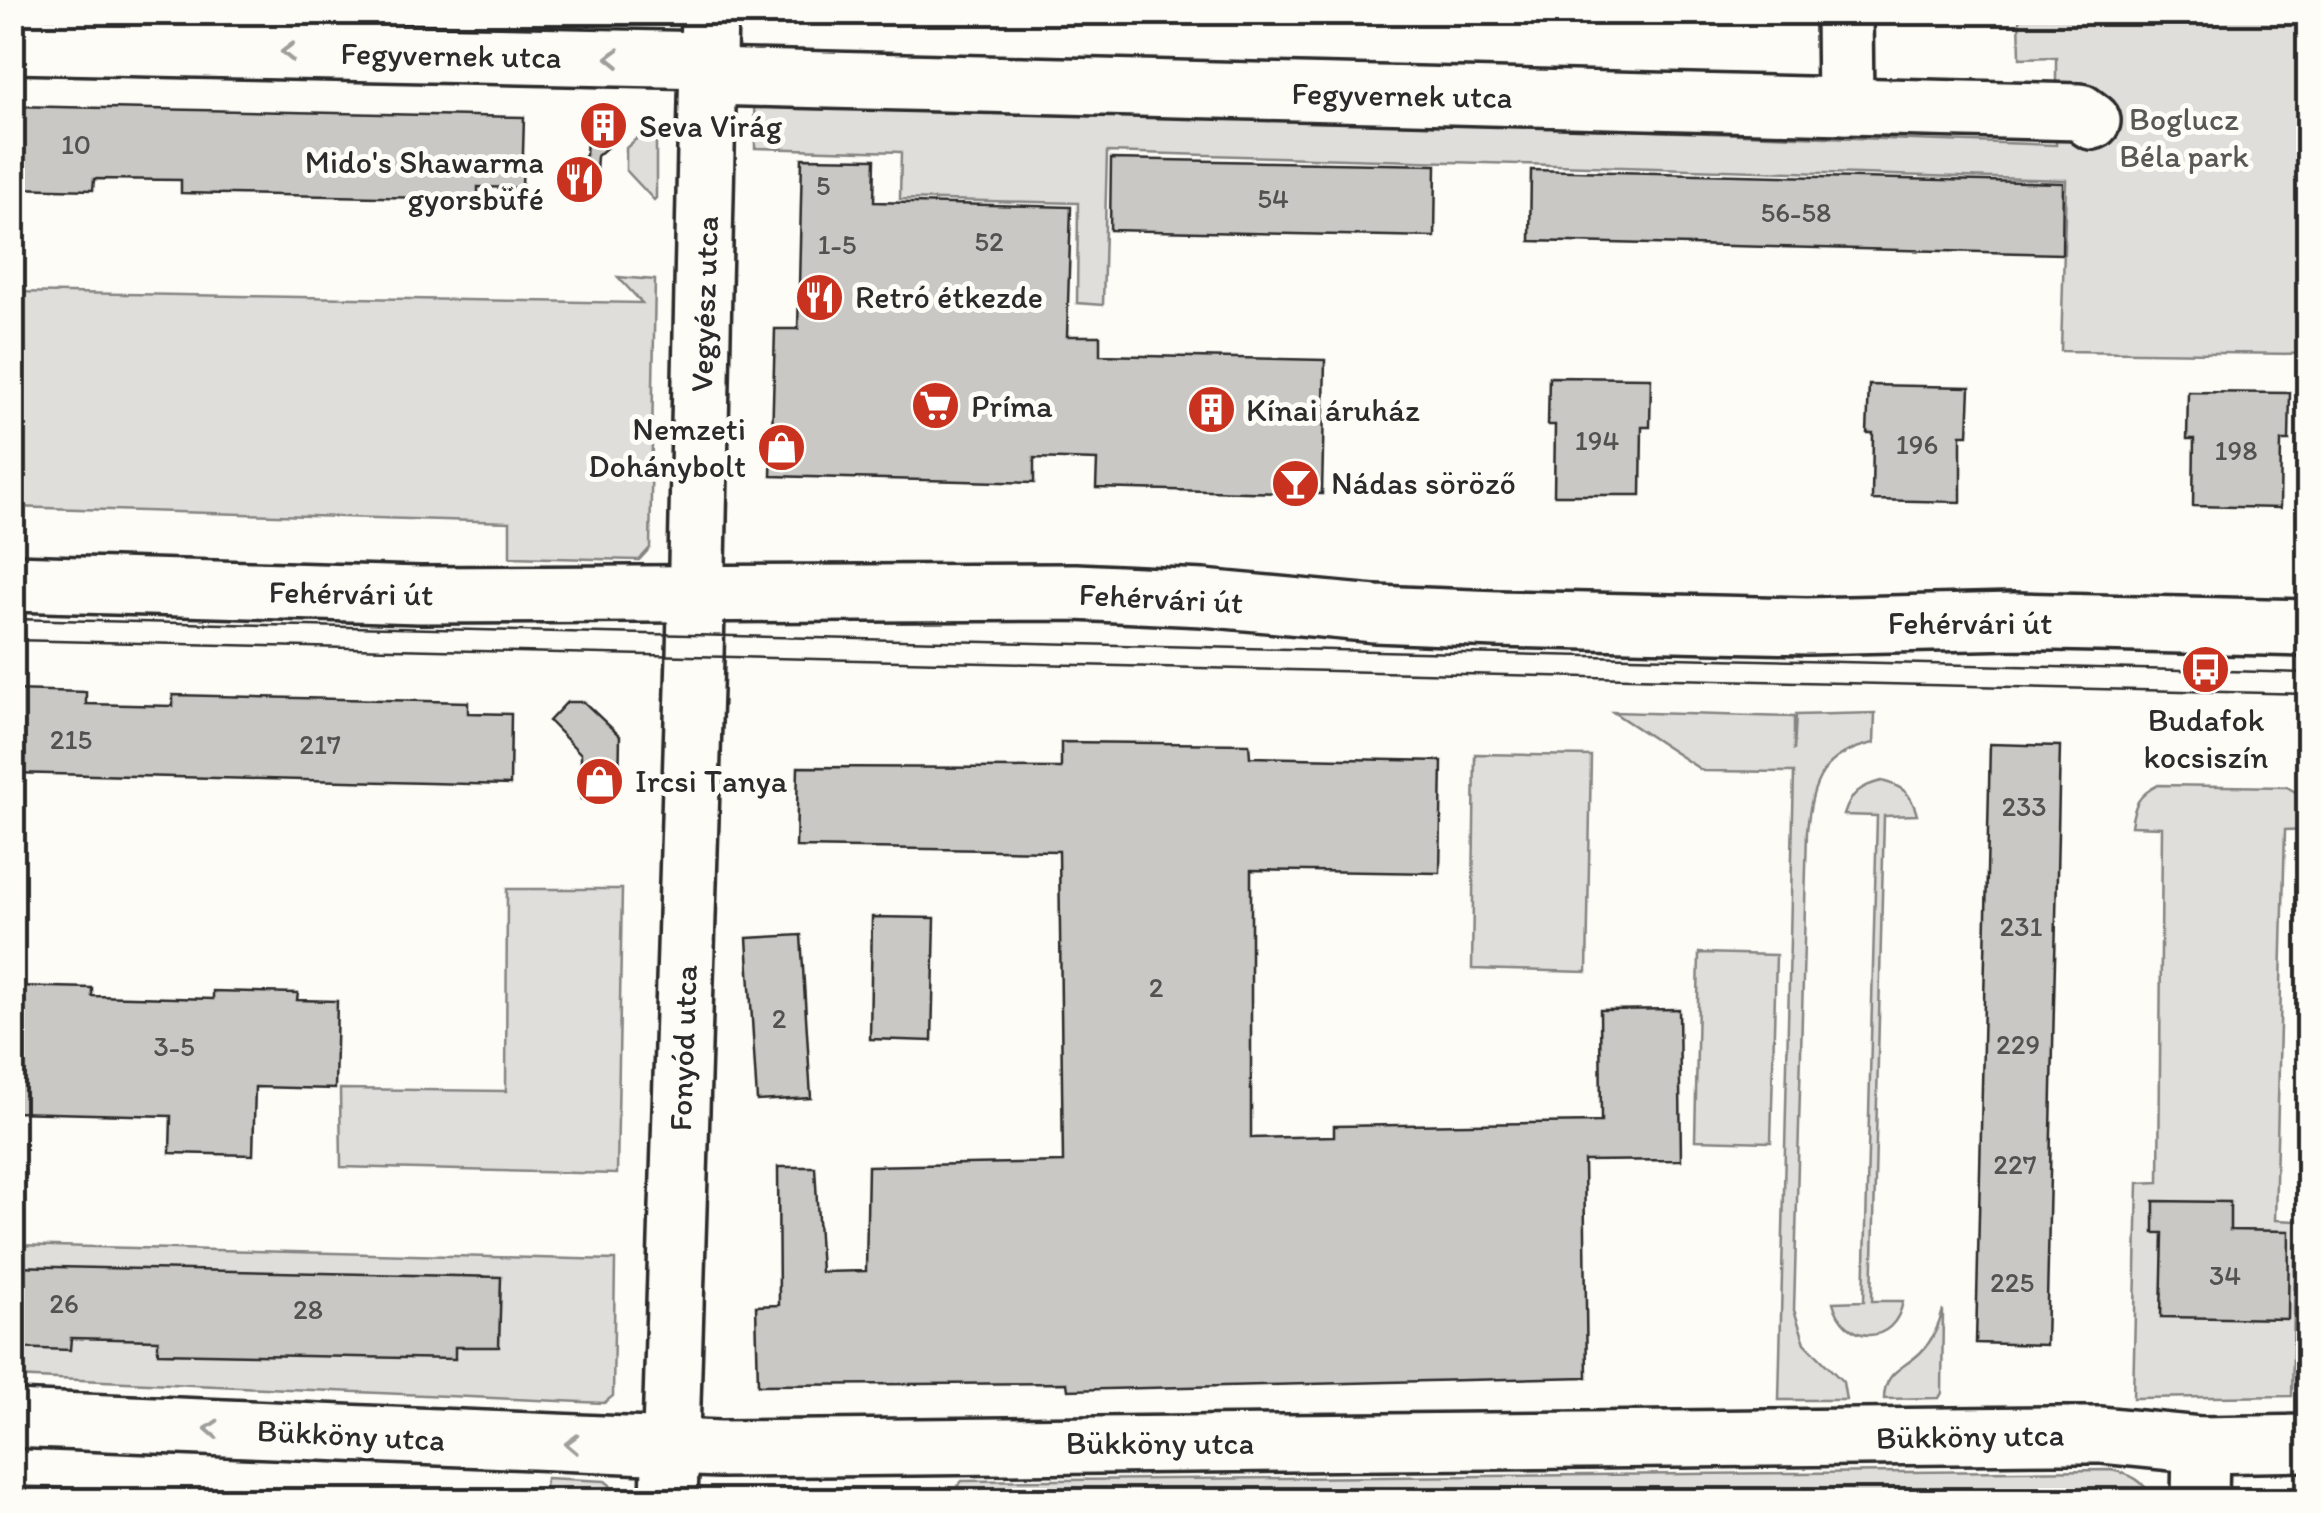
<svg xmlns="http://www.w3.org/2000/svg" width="2321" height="1513" font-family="Itim,sans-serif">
<rect width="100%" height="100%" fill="#fdfcf7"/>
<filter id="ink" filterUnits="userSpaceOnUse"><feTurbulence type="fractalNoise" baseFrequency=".01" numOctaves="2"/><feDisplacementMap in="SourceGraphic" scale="20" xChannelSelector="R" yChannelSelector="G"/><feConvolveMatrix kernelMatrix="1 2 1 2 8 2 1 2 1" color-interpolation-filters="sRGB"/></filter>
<g filter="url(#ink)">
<g fill="#dfdeda" stroke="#858482" stroke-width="2.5">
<path d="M 2019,13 L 2308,13 L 2308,354 L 2061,351 L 2066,180 L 1107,152 L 1103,305 L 1077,303 L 1078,203 L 900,199 L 901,152 L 755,148 L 754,100 L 2056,145 L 2056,57 L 2020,58 Z"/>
<path d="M 656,121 L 656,198 L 654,200 L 626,170 L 626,148 Z"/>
<path d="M 618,277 L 655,280 L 650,548 L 639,560 L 510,557 L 510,522 L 13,507 L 13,292 L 642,303 Z"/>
<path d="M 1613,712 L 1794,717 L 1794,751 L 1796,715 L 1875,713 L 1874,743 C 1822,754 1812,781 1807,831 L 1794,1310 L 1805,1343 L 1843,1382 L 1846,1400 L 1779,1400 L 1794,772 L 1703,771 Z"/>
<path d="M 1475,754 L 1591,756 L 1587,972 L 1472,969 Z"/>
<path d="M 1882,781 C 1904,787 1911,793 1917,815 L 1884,816 L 1872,1301 L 1903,1301 C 1895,1347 1844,1345 1833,1302 L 1864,1301 L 1877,816 L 1844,815 C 1851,793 1860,786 1882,781 Z"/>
<path d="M 2158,785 L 2287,787 C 2308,798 2308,806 2308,829 L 2285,830 L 2275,1220 L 2296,1221 L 2292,1396 L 2133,1398 L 2138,1183 L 2159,1182 L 2162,827 L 2131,826 C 2134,805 2138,795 2158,785 Z"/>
<path d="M 507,889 L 622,889 L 617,1174 L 341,1167 L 340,1089 L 506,1091 Z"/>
<path d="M 1699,953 L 1776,955 L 1771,1142 L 1695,1140 Z"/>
<path d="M 13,1245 L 615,1260 L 613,1396 L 604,1403 L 13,1377 Z"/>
<path d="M 1943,1310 L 1942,1393 L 1939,1398 L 1884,1399 C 1884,1371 1904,1369 1921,1352 C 1933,1340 1939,1326 1943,1310 Z"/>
<path d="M 2111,1470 C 2130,1474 2146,1481 2152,1500 L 957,1500 L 957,1487 L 962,1481 Z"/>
<path d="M 546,1478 L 605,1481 L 610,1485 L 614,1500 L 544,1500 Z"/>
<path d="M 13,1486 L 399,1500 L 13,1500 Z"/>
</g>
<g fill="#c9c8c4" stroke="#2b2b2b" stroke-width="2.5">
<path d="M 12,106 L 524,117 L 522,188 L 478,187 L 478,199 L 181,193 L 181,180 L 94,179 L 93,190 L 12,188 Z"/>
<path d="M 598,110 L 612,111 L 621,120 L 621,135 L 597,156 L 595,187 L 579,204 L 555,179 L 586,155 L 588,119 Z"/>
<path d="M 802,158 L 875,159 L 874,202 L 1071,207 L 1067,336 L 1100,336 L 1100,355 L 1325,360 L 1322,494 L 1096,488 L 1097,460 L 1034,458 L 1034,483 L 771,476 L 775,329 L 798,329 Z"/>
<path d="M 1111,159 L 1436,165 L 1435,237 L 1110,230 Z"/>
<path d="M 1531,170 L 2063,183 L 2062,254 L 1530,241 Z"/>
<path d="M 1549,377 L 1651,378 L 1650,427 L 1642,427 L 1641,495 L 1554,495 L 1555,425 L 1548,425 Z"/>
<path d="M 1869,385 L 1970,387 L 1968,435 L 1961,435 L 1961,502 L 1872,500 L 1873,433 L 1867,433 Z"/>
<path d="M 2188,392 L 2290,393 L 2289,441 L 2281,441 L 2280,508 L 2193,506 L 2194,439 L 2187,439 Z"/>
<path d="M 12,690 L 86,692 L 86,704 L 130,705 L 173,706 L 173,695 L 468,702 L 468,713 L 511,714 L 510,785 L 12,773 Z"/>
<path d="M 567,702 L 584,702 L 620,736 L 619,789 L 609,799 L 581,799 L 581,754 L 549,721 Z"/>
<path d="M 1061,742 L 1249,744 L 1250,757 L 1442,761 L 1440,873 L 1251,870 L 1251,1138 L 1334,1136 L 1334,1126 L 1601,1122 L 1600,1010 L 1679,1009 L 1681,1160 L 1584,1161 L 1587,1377 L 1068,1390 L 1067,1383 L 758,1385 L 756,1306 L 779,1305 L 778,1167 L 815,1167 L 821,1272 L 866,1271 L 868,1166 L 1063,1162 L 1059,851 L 796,847 L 798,767 L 1061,768 Z"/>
<path d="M 1990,744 L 2060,746 L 2046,1345 L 1976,1343 Z"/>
<path d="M 872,917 L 935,918 L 932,1041 L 870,1039 Z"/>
<path d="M 801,935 L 811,1098 L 757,1101 L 747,938 Z"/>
<path d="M 12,986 L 92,988 L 92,996 L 174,998 L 213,999 L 213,991 L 298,993 L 297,1000 L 337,1001 L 335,1089 L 255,1087 L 253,1155 L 170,1153 L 171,1116 L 12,1112 Z"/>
<path d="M 2154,1201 L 2230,1202 L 2230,1230 L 2289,1231 L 2288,1319 L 2161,1317 L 2163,1233 L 2154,1233 Z"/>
<path d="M 12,1266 L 501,1277 L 499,1347 L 455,1347 L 455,1359 L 158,1353 L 158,1340 L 71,1338 L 70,1350 L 12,1348 Z"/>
</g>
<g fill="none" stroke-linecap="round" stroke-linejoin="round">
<defs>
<g id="minor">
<path d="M 1844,12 L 1845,106"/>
<path d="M 12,45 L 710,60"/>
<path d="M 710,77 L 2080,112 L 2092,121"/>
<path d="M 12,583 L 420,595 L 1075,592 L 1203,598 L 1375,614 L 1497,619 L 1807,626 L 2015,621 L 2308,628"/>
<path d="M 12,1419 L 720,1449 L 2053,1435 L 2101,1435 L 2201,1445 L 2308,1443"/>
<path d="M 669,1500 L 695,656 L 709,12"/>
<path d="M 2200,1500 L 2201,1445"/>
</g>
</defs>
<use href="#minor" stroke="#2b2b2b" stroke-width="62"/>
<use href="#minor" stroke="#fdfcf7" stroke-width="55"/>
<g stroke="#2b2b2b" stroke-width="2.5">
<path d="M 12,619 L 2308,673"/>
<path d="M 12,640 L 2308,694"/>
</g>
</g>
<defs><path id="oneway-chevron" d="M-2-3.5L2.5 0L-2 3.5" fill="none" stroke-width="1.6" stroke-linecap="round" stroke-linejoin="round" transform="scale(2.5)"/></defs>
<g stroke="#9e9e9b">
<use href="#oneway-chevron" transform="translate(288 52) rotate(-179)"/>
<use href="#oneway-chevron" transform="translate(613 58) rotate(-179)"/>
<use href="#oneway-chevron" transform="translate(212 1429) rotate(-177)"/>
<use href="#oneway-chevron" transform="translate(572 1444) rotate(-178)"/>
</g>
</g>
<defs>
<symbol id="building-disc" viewBox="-11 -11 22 22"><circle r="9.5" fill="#c8321e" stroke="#fdfcf7"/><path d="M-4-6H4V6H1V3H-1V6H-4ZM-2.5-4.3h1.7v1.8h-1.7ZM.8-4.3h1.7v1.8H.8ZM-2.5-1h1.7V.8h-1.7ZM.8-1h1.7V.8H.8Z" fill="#fff"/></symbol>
<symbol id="restaurant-disc" viewBox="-11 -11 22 22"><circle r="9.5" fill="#c8321e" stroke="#fdfcf7"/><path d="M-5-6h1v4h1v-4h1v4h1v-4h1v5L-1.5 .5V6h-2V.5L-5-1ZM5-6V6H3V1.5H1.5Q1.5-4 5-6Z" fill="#fff"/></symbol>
<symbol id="supermarket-disc" viewBox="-11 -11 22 22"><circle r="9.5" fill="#c8321e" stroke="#fdfcf7"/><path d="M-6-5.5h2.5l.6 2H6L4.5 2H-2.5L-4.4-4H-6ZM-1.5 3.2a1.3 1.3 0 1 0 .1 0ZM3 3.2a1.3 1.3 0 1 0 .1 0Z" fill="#fff"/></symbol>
<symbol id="shop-disc" viewBox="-11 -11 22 22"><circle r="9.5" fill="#c8321e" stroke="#fdfcf7"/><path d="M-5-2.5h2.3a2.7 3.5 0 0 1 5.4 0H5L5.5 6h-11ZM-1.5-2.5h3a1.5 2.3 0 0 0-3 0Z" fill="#fff"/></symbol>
<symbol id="bar-disc" viewBox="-11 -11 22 22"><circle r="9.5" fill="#c8321e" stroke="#fdfcf7"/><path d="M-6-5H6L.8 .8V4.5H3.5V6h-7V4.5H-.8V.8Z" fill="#fff"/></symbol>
<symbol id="bus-disc" viewBox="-11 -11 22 22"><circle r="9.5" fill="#c8321e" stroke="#fdfcf7"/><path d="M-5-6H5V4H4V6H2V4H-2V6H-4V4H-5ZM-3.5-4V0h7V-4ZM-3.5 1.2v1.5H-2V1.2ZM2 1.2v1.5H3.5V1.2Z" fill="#fff"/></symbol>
</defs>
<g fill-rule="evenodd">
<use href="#building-disc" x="576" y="98" width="55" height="55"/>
<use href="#restaurant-disc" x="552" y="152" width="55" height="55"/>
<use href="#restaurant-disc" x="792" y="270" width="55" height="55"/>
<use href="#supermarket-disc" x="908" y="378" width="55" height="55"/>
<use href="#building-disc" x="1184" y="382" width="55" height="55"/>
<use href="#shop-disc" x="754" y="420" width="55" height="55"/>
<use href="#bar-disc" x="1268" y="456" width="55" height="55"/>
<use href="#bus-disc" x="2178" y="642" width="55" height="55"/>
<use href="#shop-disc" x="572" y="754" width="55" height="55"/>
</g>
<g text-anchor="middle" stroke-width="10" stroke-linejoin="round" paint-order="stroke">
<g font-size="28" fill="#525251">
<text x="76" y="154">10</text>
<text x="823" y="195">5</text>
<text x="1273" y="208">54</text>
<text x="1796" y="222">56-58</text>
<text x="989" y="251">52</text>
<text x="837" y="254">1-5</text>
<text x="1597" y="450">194</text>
<text x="1917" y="454">196</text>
<text x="2236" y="460">198</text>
<text x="71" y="749">215</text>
<text x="320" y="754">217</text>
<text x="2024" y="816">233</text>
<text x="2021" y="936">231</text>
<text x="1156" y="997">2</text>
<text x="779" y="1028">2</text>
<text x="2018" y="1054">229</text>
<text x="174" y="1056">3-5</text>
<text x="2015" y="1174">227</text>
<text x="2225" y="1285">34</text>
<text x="2012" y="1292">225</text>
<text x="64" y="1313">26</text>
<text x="308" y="1319">28</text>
</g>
<g font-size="32" fill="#2b2b2b" stroke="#fdfcf7">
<text transform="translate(451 55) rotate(1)" y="11">Fegyvernek utca</text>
<text transform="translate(1402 95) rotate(1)" y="11">Fegyvernek utca</text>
<text transform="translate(704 304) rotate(-88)" y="11">Vegyész utca</text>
<text transform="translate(351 593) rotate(1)" y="11">Fehérvári út</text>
<text transform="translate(1161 598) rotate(3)" y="11">Fehérvári út</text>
<text x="1970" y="634">Fehérvári út</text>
<text transform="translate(683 1048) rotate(-88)" y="11">Fonyód utca</text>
<text transform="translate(351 1435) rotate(3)" y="11">Bükköny utca</text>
<text transform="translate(1970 1436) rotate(-1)" y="11">Bükköny utca</text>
<text x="1160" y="1454">Bükköny utca</text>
</g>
<g font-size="32" fill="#585857" stroke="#fdfcf7">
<text x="2184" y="130">Boglucz<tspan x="2184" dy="37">Béla park</tspan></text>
</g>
<g font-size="32" fill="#2b2b2b" stroke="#fdfcf7" text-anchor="start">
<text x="639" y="137">Seva Virág</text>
<text x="544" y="173" text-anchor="end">Mido's Shawarma<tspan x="544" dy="37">gyorsbüfé</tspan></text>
<text x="855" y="308">Retró étkezde</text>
<text x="971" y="417">Príma</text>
<text x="1246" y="421">Kínai áruház</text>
<text x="746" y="440" text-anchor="end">Nemzeti<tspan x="746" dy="37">Dohánybolt</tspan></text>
<text x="1331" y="494">Nádas söröző</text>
<text x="2206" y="731" text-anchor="middle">Budafok<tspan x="2206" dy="37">kocsiszín</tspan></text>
<text x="635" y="792">Ircsi Tanya</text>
</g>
</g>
<rect width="2321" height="1513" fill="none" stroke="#fdfcf7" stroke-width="50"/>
<rect x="25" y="25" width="2271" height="1463" fill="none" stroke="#2b2b2b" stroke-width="4" filter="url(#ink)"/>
</svg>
